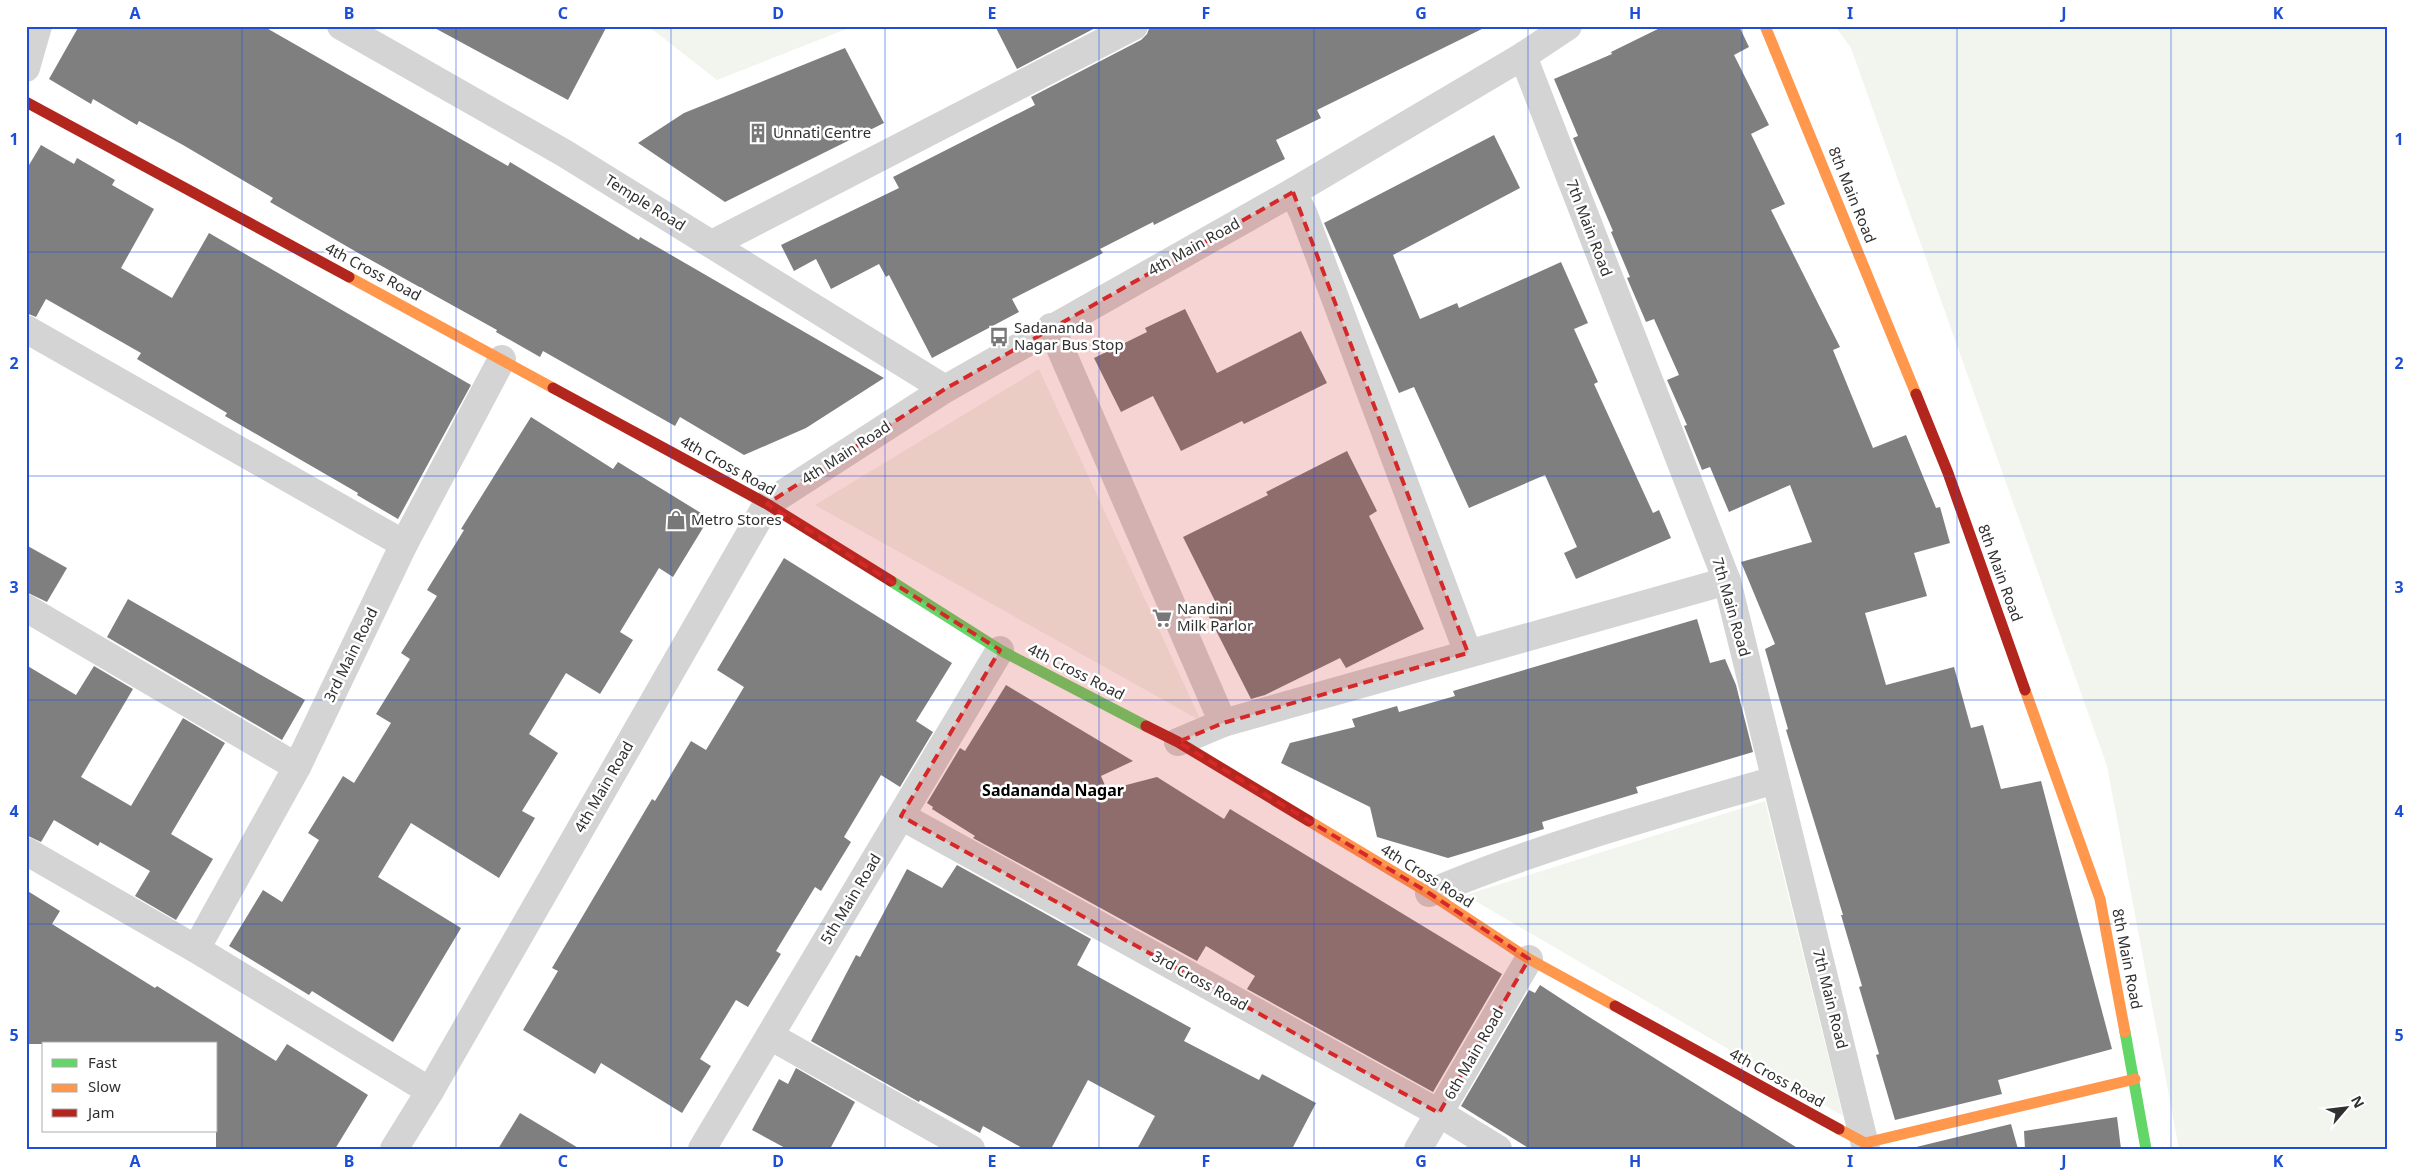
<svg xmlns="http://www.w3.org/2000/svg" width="2413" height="1175" font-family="'Noto Sans',sans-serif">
<rect width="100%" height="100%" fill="#fff"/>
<g fill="#f1f5ed">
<path d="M 648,26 L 854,26 L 717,80 Z"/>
<path d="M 1835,26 L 2387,26 L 2387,1149 L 2179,1149 L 2107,766 L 1851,48 Z"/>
<path d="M 1039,369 L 1201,721 L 815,505 Z"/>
<path d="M 1765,801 L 1843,1116 L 1465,895 Z"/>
</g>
<g fill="#7f7f7f">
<path d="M 79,26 L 263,26 L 508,166 L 510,162 L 639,240 L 640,237 L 884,378 L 806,428 L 744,455 L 680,417 L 675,426 L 543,351 L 540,357 L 496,332 L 497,330 L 360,254 L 270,202 L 273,198 L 183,145 L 139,121 L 137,125 L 93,99 L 91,104 L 49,79 Z"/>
<path d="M 431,26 L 607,26 L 568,100 Z"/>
<path d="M 995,26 L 1099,26 L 1017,69 Z"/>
<path d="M 1150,26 L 1488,26 L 1317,110 L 1321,118 L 1276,140 L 1285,159 L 1154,225 L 1153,222 L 1100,249 L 1103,253 L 1012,299 L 1019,312 L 932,358 L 889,275 L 886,277 L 879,264 L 831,289 L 816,259 L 794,271 L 781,245 L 899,188 L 893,177 L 1035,105 L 1031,97 L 1141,40 L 1147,34 Z"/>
<path d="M 1664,26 L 1739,26 L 1749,47 L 1734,55 L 1769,125 L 1751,134 L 1785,204 L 1771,210 L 1840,347 L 1833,350 L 1873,448 L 1906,435 L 1936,508 L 1940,507 L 1950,543 L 1914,553 L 1927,596 L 1865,613 L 1886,685 L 1954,667 L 1971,728 L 1983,725 L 2001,789 L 2041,781 L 2112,1049 L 1998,1080 L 2002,1094 L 1895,1120 L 1876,1055 L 1879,1054 L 1859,987 L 1862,986 L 1841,915 L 1843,915 L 1786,730 L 1788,729 L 1765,649 L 1775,644 L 1741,562 L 1812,542 L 1790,485 L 1729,512 L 1710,467 L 1702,470 L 1684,426 L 1687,425 L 1667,380 L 1679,375 L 1654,319 L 1646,322 L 1627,278 L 1630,277 L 1611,232 L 1613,231 L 1573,138 L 1578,136 L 1554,79 L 1612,54 L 1611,52 Z"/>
<path d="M 845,48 L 884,123 L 725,202 L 638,143 L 684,113 Z"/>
<path d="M 1494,135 L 1520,188 L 1393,255 L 1420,319 L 1457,303 L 1459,308 L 1561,262 L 1588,323 L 1574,329 L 1598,382 L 1594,384 L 1653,513 L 1659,510 L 1671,538 L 1576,579 L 1564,553 L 1577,547 L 1545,475 L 1469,508 L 1414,387 L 1399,393 L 1324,223 Z"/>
<path d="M 41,145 L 74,164 L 77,158 L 115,180 L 112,185 L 154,209 L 121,268 L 172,298 L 209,233 L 471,385 L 398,519 L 357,495 L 358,493 L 225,416 L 227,413 L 137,359 L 141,353 L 46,299 L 36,317 L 26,313 L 26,170 Z"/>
<path d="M 1185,309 L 1217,373 L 1301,331 L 1327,383 L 1244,424 L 1242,421 L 1181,451 L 1153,396 L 1121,412 L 1094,358 L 1147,332 L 1145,328 Z"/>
<path d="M 531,417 L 613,469 L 618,462 L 709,518 L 673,577 L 659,568 L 620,632 L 633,640 L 600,694 L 566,673 L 529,734 L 558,753 L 522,811 L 535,818 L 499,878 L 411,823 L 378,877 L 461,928 L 393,1042 L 312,991 L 309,995 L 229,946 L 263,890 L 282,902 L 319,840 L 308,833 L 343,776 L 354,783 L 391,723 L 376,714 L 410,659 L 401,653 L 437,596 L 427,590 L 464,530 L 461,529 Z"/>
<path d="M 1347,451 L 1377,511 L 1369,516 L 1424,629 L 1346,668 L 1340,658 L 1265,695 L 1251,699 L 1204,607 L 1215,601 L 1183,537 L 1268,495 L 1266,492 Z"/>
<path d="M 26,545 L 67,568 L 47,602 L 26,592 Z"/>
<path d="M 784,558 L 952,663 L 916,721 L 933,732 L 900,787 L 881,775 L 844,837 L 851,842 L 821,891 L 815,887 L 776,951 L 781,954 L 748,1007 L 736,1000 L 700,1059 L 711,1066 L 682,1113 L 601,1063 L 595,1074 L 523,1030 L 558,971 L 552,968 L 652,799 L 655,801 L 691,741 L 706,750 L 744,687 L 717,670 Z"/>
<path d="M 128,599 L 305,700 L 282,740 L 107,637 Z"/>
<path d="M 1697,619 L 1710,663 L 1725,659 L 1736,685 L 1753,752 L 1636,787 L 1638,793 L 1542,822 L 1544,829 L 1448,858 L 1377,837 L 1370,807 L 1281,763 L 1290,743 L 1355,727 L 1352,719 L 1397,706 L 1399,712 L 1455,696 L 1453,691 Z"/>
<path d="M 26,665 L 76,695 L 94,666 L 133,689 L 81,777 L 131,806 L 183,718 L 225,743 L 171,834 L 213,859 L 176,920 L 135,896 L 150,871 L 100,842 L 98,846 L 54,820 L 41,842 L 26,835 Z"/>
<path d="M 1006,685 L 1133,761 L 1101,776 L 1107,790 L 1157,777 L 1224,819 L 1230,809 L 1502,974 L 1433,1092 L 1247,989 L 1255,976 L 1206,946 L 1197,961 L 973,838 L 975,836 L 932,809 L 933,807 L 927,803 L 960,748 L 965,751 Z"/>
<path d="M 957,865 L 1091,939 L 1077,965 L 1191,1028 L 1184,1041 L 1259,1080 L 1262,1074 L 1316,1103 L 1292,1149 L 1137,1149 L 1155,1116 L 1088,1080 L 1051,1149 L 1024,1149 L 983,1126 L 980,1133 L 920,1100 L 919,1102 L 811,1041 L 856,955 L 860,957 L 907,869 L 942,888 Z"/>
<path d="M 26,890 L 60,911 L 52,924 L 155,988 L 157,986 L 276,1061 L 287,1044 L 368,1095 L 335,1149 L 216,1149 L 216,1044 L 26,1044 Z"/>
<path d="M 1540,985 L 1586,1015 L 1799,1149 L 1530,1149 L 1461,1106 L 1529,990 L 1535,993 Z"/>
<path d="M 796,1068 L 855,1102 L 830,1149 L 787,1149 L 752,1130 L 779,1079 L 788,1084 Z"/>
<path d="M 520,1113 L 580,1149 L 498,1149 Z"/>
<path d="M 2117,1117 L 2121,1149 L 2025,1149 L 2024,1131 Z"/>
<path d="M 2011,1124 L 2018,1149 L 1908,1149 Z"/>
</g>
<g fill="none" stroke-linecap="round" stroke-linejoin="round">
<g stroke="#d4d4d4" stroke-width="28">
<path d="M 341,26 L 564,153 L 945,389"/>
<path d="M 1523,56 L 1727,581 L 1866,1149"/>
<path d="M 26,68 L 38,26"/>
<path d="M 1293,192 L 1304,215 L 1468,653"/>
<path d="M 712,244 L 1134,26"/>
<path d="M 1051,327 L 1223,723 L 1178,742"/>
<path d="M 26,329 L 404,544"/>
<path d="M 26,608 L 297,767"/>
<path d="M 1223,723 L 1727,581"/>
<path d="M 901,816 L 1439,1113 L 1498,1149"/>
<path d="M 26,851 L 196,949 L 430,1091"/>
<path d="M 1429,893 C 1541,846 1658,814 1775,780"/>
<path d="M 196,949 L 297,767 L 404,544 L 502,359"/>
<path d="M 770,1036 L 971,1149"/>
<path d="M 394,1149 L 430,1091 L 767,504 L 945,389 L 1293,192 L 1523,56 L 1568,26"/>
<path d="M 702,1149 L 1000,650"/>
<path d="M 1418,1149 L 1529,959"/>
</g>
<g stroke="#63d668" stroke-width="11">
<path d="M 891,581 L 1000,650 L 1146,726"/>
<path d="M 2125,1032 L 2146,1149"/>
</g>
<g stroke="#ff974d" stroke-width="11">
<path d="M 1765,26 L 1916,394"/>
<path d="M 349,277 L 553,388"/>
<path d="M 2025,690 L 2100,899 L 2125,1032"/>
<path d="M 1309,821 L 1429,893 L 1529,959 L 1615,1006"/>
<path d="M 1839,1129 L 1865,1143 L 2135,1079"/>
</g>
<g stroke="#b3261e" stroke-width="11">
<path d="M 26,102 L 349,277"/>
<path d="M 553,388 L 767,504 L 891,581"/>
<path d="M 1916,394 L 1948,473 L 2025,690"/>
<path d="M 1146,726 L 1178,742 L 1309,821"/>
<path d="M 1615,1006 L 1839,1129"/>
</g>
</g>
<path fill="#d62828" fill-opacity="0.2" stroke="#d62828" stroke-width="4" stroke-dasharray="10 6" stroke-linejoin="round" d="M 1293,192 L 1468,653 L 1223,723 L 1178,742 L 1429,893 L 1529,959 L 1439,1113 L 901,816 L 1000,650 L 767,504 L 945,389 Z"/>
<path fill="none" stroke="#1d4ed8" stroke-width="1" stroke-opacity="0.55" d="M 242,26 L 242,1149M 456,26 L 456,1149M 671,26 L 671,1149M 885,26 L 885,1149M 1099,26 L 1099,1149M 1314,26 L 1314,1149M 1528,26 L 1528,1149M 1742,26 L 1742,1149M 1957,26 L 1957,1149M 2171,26 L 2171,1149M 26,252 L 2387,252M 26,476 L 2387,476M 26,700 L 2387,700M 26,924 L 2387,924"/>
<defs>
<symbol id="building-bare" viewBox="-9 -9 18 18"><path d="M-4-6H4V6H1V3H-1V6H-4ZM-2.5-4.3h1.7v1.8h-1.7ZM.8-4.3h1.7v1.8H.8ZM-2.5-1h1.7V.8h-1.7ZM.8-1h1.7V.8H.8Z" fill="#787878" stroke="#fff" stroke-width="2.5" paint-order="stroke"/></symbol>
<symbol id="bus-bare" viewBox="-9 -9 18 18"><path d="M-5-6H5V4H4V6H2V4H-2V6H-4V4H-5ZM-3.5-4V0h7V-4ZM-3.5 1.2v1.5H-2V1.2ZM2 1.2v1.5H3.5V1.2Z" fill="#787878" stroke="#fff" stroke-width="2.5" paint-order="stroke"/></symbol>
<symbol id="shop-bare" viewBox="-9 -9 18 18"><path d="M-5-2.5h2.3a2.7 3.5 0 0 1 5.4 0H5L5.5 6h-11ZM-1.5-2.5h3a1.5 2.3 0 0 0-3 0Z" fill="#787878" stroke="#fff" stroke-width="2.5" paint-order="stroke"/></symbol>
<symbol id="supermarket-bare" viewBox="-9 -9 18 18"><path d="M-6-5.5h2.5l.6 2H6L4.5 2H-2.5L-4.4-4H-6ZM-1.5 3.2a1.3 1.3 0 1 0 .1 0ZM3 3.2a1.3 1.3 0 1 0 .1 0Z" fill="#787878" stroke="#fff" stroke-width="2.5" paint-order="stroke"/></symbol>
</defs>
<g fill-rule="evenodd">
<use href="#building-bare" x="744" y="119" width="28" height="28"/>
<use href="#bus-bare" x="985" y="323" width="28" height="28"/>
<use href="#shop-bare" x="662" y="506" width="28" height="28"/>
<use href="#supermarket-bare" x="1148" y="604" width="28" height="28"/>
</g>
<g text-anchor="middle" stroke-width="5" stroke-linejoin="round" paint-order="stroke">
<g font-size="15" fill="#303030" stroke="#fff" text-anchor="start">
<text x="773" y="138">Unnati Centre</text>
<text x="1014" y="333">Sadananda<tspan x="1014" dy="17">Nagar Bus Stop</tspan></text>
<text x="691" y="525">Metro Stores</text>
<text x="1177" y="614">Nandini<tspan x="1177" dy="17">Milk Parlor</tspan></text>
</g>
<g font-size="15" fill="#303030" stroke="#fff">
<text transform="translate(1852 195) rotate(68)" y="5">8th Main Road</text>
<text transform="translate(645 203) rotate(32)" y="5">Temple Road</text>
<text transform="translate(1589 228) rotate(69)" y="5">7th Main Road</text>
<text transform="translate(1194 247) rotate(-29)" y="5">4th Main Road</text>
<text transform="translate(373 272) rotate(28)" y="5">4th Cross Road</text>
<text transform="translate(846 453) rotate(-33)" y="5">4th Main Road</text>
<text transform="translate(728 466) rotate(29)" y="5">4th Cross Road</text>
<text transform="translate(2000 573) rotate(70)" y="5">8th Main Road</text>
<text transform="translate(1731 607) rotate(74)" y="5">7th Main Road</text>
<text transform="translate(351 655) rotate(-64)" y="5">3rd Main Road</text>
<text transform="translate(1076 672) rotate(27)" y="5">4th Cross Road</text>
<text transform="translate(604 787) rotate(-60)" y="5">4th Main Road</text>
<text transform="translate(1427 876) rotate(32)" y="5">4th Cross Road</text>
<text transform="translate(851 899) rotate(-59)" y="5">5th Main Road</text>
<text transform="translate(2127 959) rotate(79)" y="5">8th Main Road</text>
<text transform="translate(1200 981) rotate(29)" y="5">3rd Cross Road</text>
<text transform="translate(1830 999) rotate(76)" y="5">7th Main Road</text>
<text transform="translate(1474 1054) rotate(-60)" y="5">6th Main Road</text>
<text transform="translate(1777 1078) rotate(29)" y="5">4th Cross Road</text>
</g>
<g font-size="16" font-weight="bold" fill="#000" stroke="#fff">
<text x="1053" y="796">Sadananda Nagar</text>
</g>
</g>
<rect width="2413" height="1175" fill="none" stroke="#ffffff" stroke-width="55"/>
<rect x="42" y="1042" width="175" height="90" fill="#ffffff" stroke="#acacac"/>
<rect x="52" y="1059" width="25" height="8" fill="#63d668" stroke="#acacac"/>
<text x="88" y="1068" font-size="15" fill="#303030">Fast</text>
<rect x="52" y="1084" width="25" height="8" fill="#ff974d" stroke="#acacac"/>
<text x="88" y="1092" font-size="15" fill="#303030">Slow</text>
<rect x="52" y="1109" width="25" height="8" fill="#b3261e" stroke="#acacac"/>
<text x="88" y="1118" font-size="15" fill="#303030">Jam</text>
<g transform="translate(2346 1108) rotate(62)" stroke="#ffffff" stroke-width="4" paint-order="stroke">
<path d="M0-4L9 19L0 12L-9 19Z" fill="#303030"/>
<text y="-8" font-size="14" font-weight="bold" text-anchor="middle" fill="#303030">N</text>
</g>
<rect x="28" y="28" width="2358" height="1120" fill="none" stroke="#1d4ed8" stroke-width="2"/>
<g font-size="16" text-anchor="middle" font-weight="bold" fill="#1d4ed8">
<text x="135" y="19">A</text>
<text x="349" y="19">B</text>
<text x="563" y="19">C</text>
<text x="778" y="19">D</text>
<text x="992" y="19">E</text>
<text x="1206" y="19">F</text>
<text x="1421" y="19">G</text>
<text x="1635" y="19">H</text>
<text x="1850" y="19">I</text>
<text x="2064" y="19">J</text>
<text x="2278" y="19">K</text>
<text x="14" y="145">1</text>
<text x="2399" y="145">1</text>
<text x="14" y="369">2</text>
<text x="2399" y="369">2</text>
<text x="14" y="593">3</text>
<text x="2399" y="593">3</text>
<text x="14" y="817">4</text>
<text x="2399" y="817">4</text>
<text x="14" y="1041">5</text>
<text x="2399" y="1041">5</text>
<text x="135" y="1167">A</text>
<text x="349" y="1167">B</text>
<text x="563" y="1167">C</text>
<text x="778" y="1167">D</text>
<text x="992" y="1167">E</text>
<text x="1206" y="1167">F</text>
<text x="1421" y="1167">G</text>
<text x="1635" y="1167">H</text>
<text x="1850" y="1167">I</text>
<text x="2064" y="1167">J</text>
<text x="2278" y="1167">K</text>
</g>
</svg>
